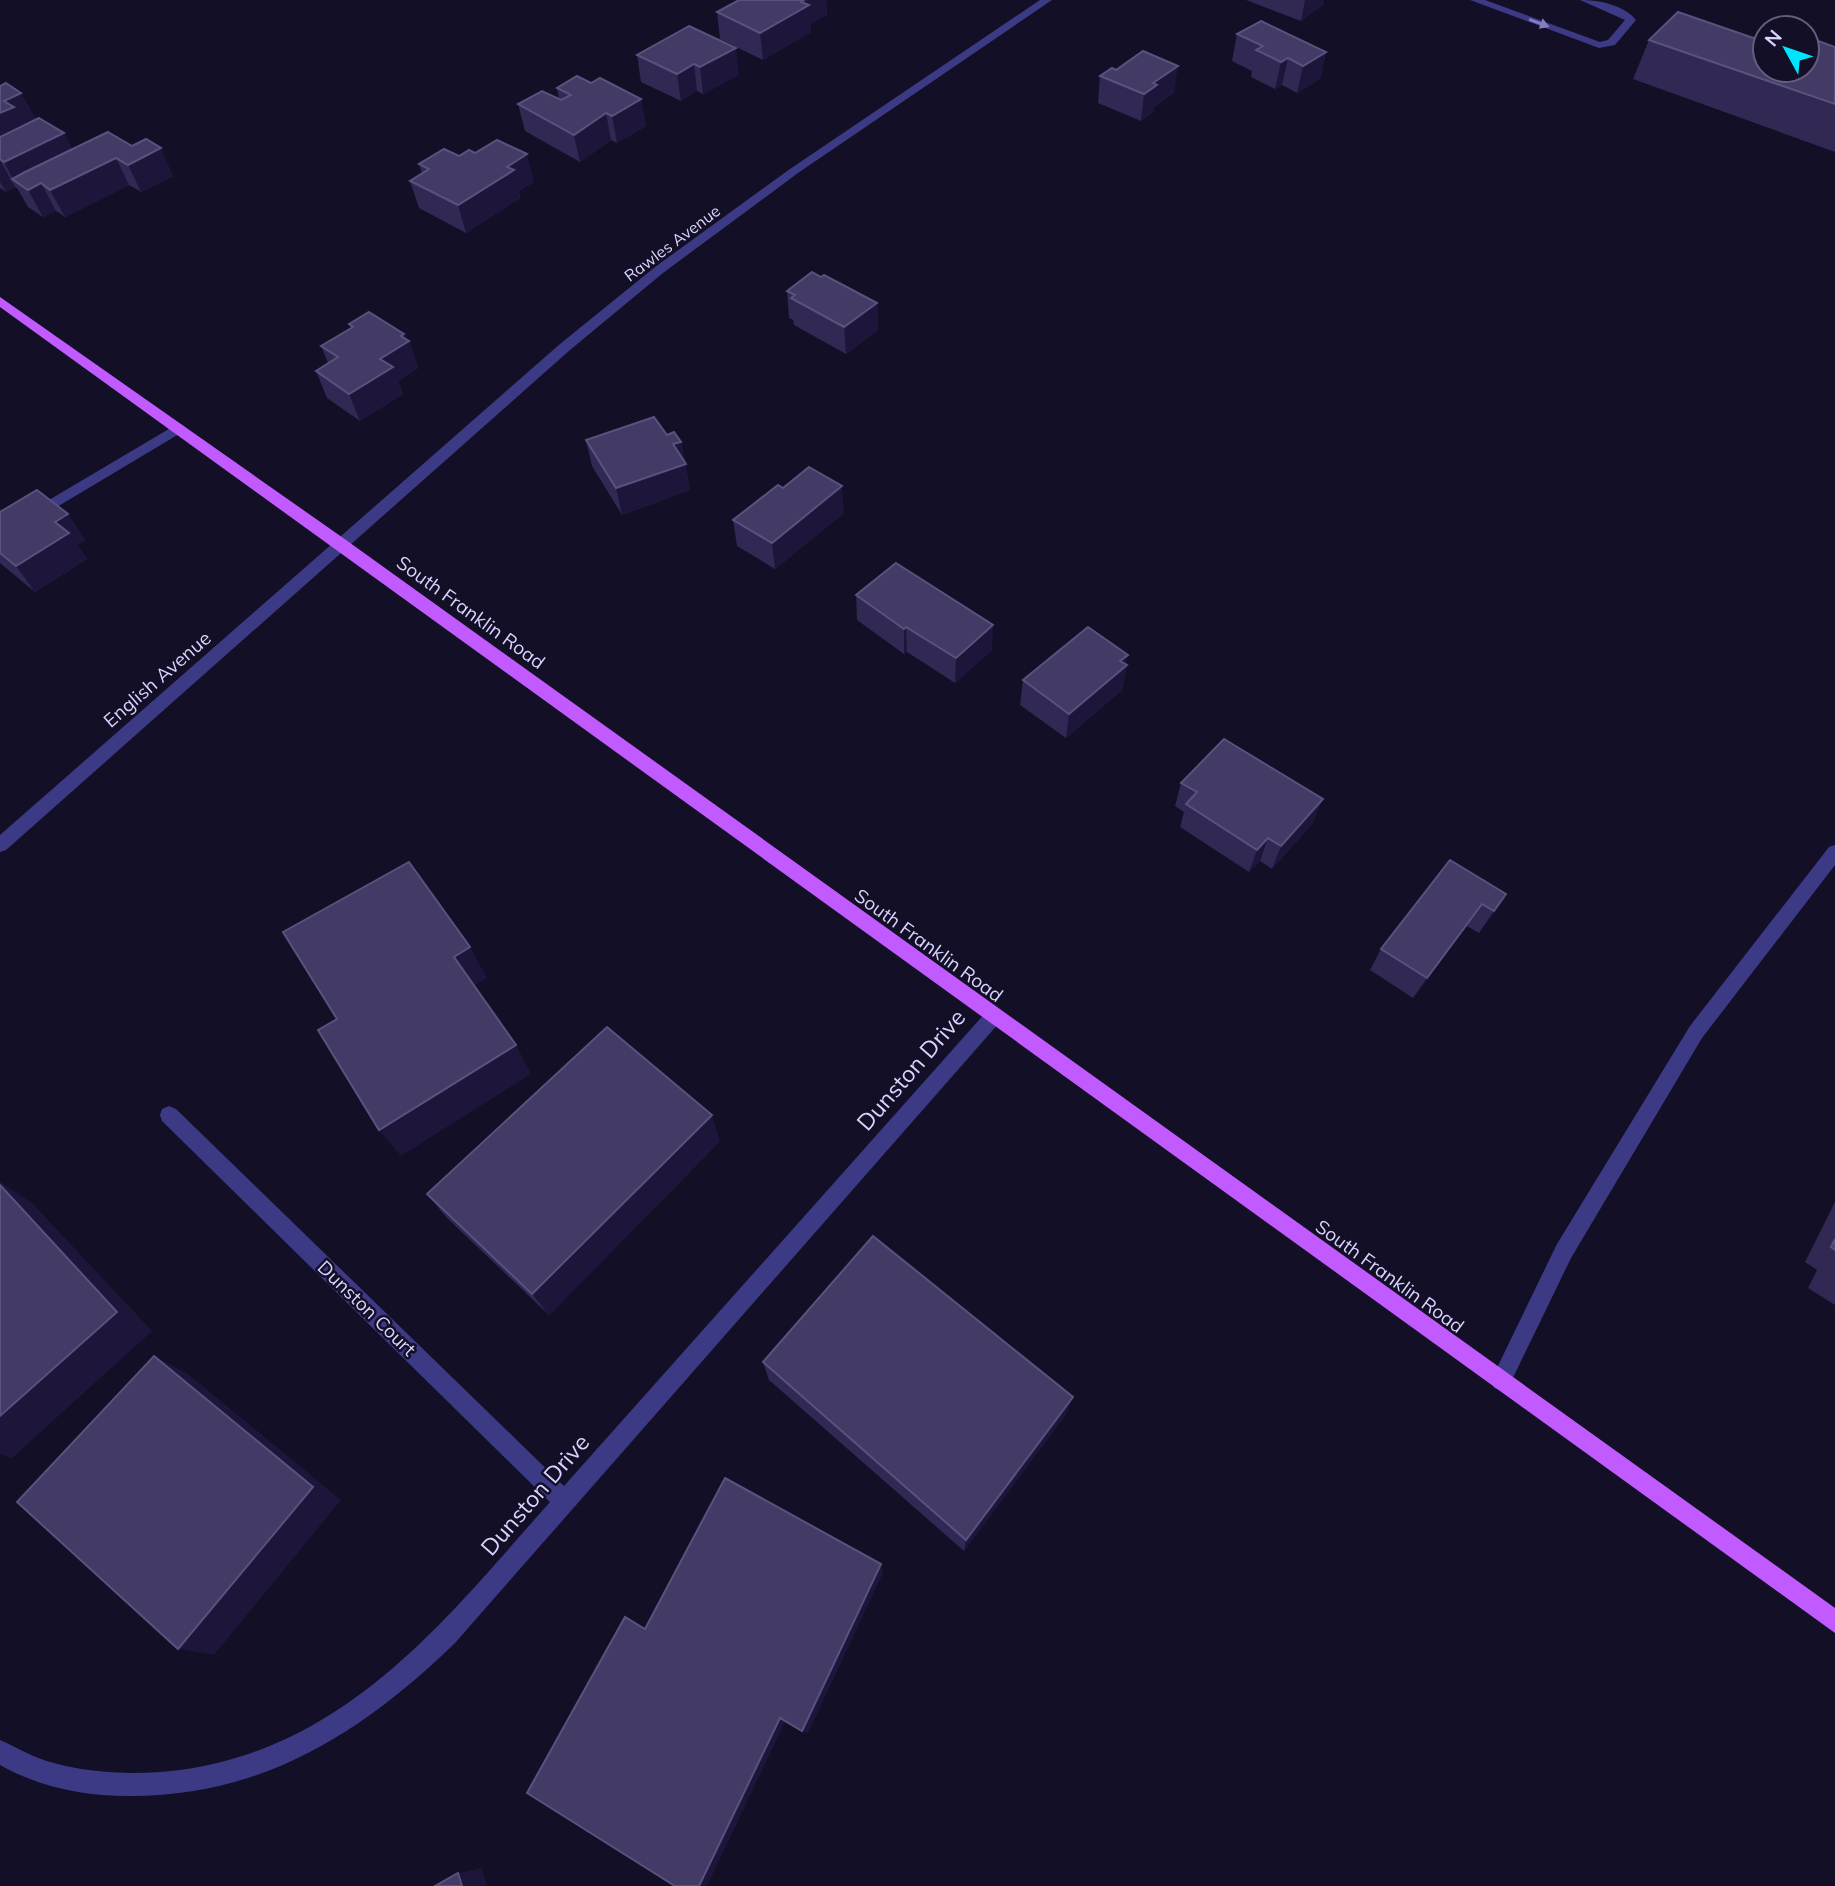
<svg xmlns="http://www.w3.org/2000/svg" width="1835" height="1886" font-family="Mulish,sans-serif">
<rect width="100%" height="100%" fill="#130f26"/>
<g fill="none" stroke-linecap="round" stroke-linejoin="round">
<g fill="#3d3a85" fill-rule="evenodd">
<path d="M 1040,0 L 1052,0 L 798,173 L 663,273 L 570,350 L 6,850 L 0,852 L 0,835 L 560,344 L 655,267 L 790,169 Z"/>
<path d="M 1470,0 L 1485,0 L 1600,42 L 1608,40 L 1625,20 L 1580,0 C 1599,0 1624,5 1636,20 L 1615,45 L 1599,48 Z"/>
<path d="M 179,423 L 186,428 L 184,431 L 0,541 L 0,529 Z"/>
<path d="M 1835,845 L 1835,865 L 1702,1038 L 1571,1258 L 1508,1388 L 1501,1391 L 1494,1388 L 1491,1381 L 1494,1374 L 1557,1244 L 1690,1026 L 1829,847 Z"/>
<path d="M 993,1009 L 999,1011 L 1002,1017 L 999,1023 L 455,1643 C 362,1733 262,1797 128,1796 C 84,1796 39,1787 0,1765 L 0,1740 C 18,1748 34,1758 54,1763 C 94,1774 139,1775 180,1770 C 348,1747 445,1620 550,1502 L 162,1121 L 160,1115 L 162,1109 L 169,1106 L 176,1109 L 564,1486 L 987,1011 Z"/>
</g>
<path fill="#c25bff" fill-rule="evenodd" d="M 0,297 L 346,540 L 1835,1608 L 1835,1633 L 0,307 Z"/>
</g>
<g fill="#312854">
<path d="M 739,0 L 826,0 L 827,15 L 810,24 L 811,32 L 763,60 L 720,39 L 717,12 Z"/>
<path d="M 1246,0 L 1324,0 L 1324,4 L 1301,21 Z"/>
<path d="M 689,26 L 739,75 L 703,94 L 697,91 L 681,101 L 641,82 L 637,55 Z"/>
<path d="M 1237,34 L 1326,52 L 1320,79 L 1297,93 L 1282,85 L 1275,89 L 1251,77 L 1252,71 L 1232,61 Z"/>
<path d="M 1649,40 L 1765,70 L 1835,47 L 1835,152 L 1633,79 Z"/>
<path d="M 1100,76 L 1174,93 L 1154,107 L 1153,112 L 1141,121 L 1098,103 Z"/>
<path d="M 591,83 L 641,99 L 646,126 L 617,143 L 611,140 L 580,162 L 525,131 L 518,104 L 559,100 L 557,88 Z"/>
<path d="M 0,86 L 21,93 L 36,120 L 64,133 L 72,149 L 108,132 L 173,176 L 141,192 L 129,185 L 65,217 L 56,211 L 43,217 L 28,207 L 17,188 L 15,187 L 6,192 L 0,188 Z"/>
<path d="M 459,156 L 534,182 L 519,191 L 520,198 L 466,233 L 419,208 L 410,181 L 422,174 L 419,164 Z"/>
<path d="M 787,291 L 877,303 L 878,330 L 846,354 L 794,325 L 793,320 L 789,318 Z"/>
<path d="M 349,324 L 409,341 L 418,368 L 398,381 L 403,394 L 360,421 L 327,398 L 316,371 L 328,363 L 321,346 L 351,328 Z"/>
<path d="M 667,435 L 681,442 L 690,490 L 622,515 L 592,466 L 586,440 Z"/>
<path d="M 783,488 L 844,513 L 775,569 L 737,546 L 733,520 Z"/>
<path d="M 0,512 L 68,514 L 85,540 L 77,545 L 87,559 L 35,592 L 0,563 Z"/>
<path d="M 856,595 L 992,650 L 955,683 L 907,652 L 904,654 L 857,620 Z"/>
<path d="M 1126,665 L 1127,665 L 1122,690 L 1066,738 L 1020,705 L 1023,680 Z"/>
<path d="M 1181,783 L 1313,823 L 1272,869 L 1260,861 L 1249,872 L 1180,827 L 1184,812 L 1175,806 Z"/>
<path d="M 1450,860 L 1506,894 L 1479,933 L 1467,926 L 1413,998 L 1370,970 L 1381,949 Z"/>
<path d="M 720,1141 L 549,1315 L 447,1218 L 427,1194 Z"/>
<path d="M 1835,1202 L 1835,1305 L 1808,1288 L 1817,1270 L 1805,1262 Z"/>
<path d="M 763,1362 L 1066,1414 L 964,1551 L 769,1380 Z"/>
</g>
<g fill="#1d163a">
<path d="M 804,0 L 826,0 L 827,15 L 810,24 L 811,32 L 763,60 L 760,33 Z"/>
<path d="M 1305,0 L 1324,0 L 1324,4 L 1301,21 Z"/>
<path d="M 736,48 L 739,75 L 703,94 L 700,67 Z"/>
<path d="M 1326,52 L 1320,79 L 1297,93 L 1303,66 Z"/>
<path d="M 1288,58 L 1282,85 L 1275,89 L 1281,62 Z"/>
<path d="M 694,64 L 697,91 L 681,101 L 677,74 Z"/>
<path d="M 1178,66 L 1174,93 L 1154,107 L 1153,112 L 1141,121 L 1144,94 L 1153,83 Z"/>
<path d="M 21,93 L 36,120 L 0,148 L 0,113 L 4,101 Z"/>
<path d="M 641,99 L 646,126 L 617,143 L 612,116 Z"/>
<path d="M 606,113 L 611,140 L 580,162 L 574,135 Z"/>
<path d="M 64,133 L 78,161 L 14,181 L 4,162 Z"/>
<path d="M 161,148 L 173,176 L 141,192 L 128,165 Z"/>
<path d="M 527,154 L 534,182 L 519,191 L 520,198 L 466,233 L 458,205 L 507,167 Z"/>
<path d="M 116,158 L 129,185 L 65,217 L 50,190 Z"/>
<path d="M 0,160 L 15,187 L 6,192 L 0,182 Z"/>
<path d="M 41,183 L 56,211 L 43,217 L 28,190 Z"/>
<path d="M 877,303 L 878,330 L 846,354 L 844,327 Z"/>
<path d="M 404,334 L 407,342 L 409,341 L 418,368 L 398,381 L 403,394 L 360,421 L 349,394 L 380,359 L 401,336 Z"/>
<path d="M 681,442 L 690,490 L 622,515 L 616,488 L 673,444 Z"/>
<path d="M 842,486 L 844,513 L 775,569 L 772,543 Z"/>
<path d="M 68,514 L 85,540 L 77,545 L 87,559 L 35,592 L 16,566 L 55,522 Z"/>
<path d="M 993,625 L 992,650 L 955,683 L 956,658 Z"/>
<path d="M 906,627 L 907,652 L 904,654 L 904,629 Z"/>
<path d="M 1128,655 L 1125,667 L 1127,665 L 1122,690 L 1066,738 L 1069,714 L 1120,661 Z"/>
<path d="M 1323,799 L 1313,823 L 1272,869 L 1281,846 Z"/>
<path d="M 1268,838 L 1260,861 L 1249,872 L 1257,850 Z"/>
<path d="M 1506,894 L 1492,916 L 1479,933 L 1494,911 Z"/>
<path d="M 1482,904 L 1467,926 L 1413,998 L 1427,978 Z"/>
<path d="M 470,947 L 487,978 L 471,987 L 454,957 Z"/>
<path d="M 516,1045 L 531,1074 L 401,1156 L 379,1130 Z"/>
<path d="M 712,1115 L 720,1141 L 549,1315 L 532,1294 Z"/>
<path d="M 0,1182 L 32,1203 L 152,1331 L 12,1458 L 0,1454 Z"/>
<path d="M 154,1356 L 188,1374 L 341,1500 L 214,1655 L 178,1649 Z"/>
<path d="M 1073,1397 L 1066,1414 L 964,1551 L 966,1540 Z"/>
<path d="M 881,1564 L 883,1573 L 808,1733 L 802,1731 Z"/>
<path d="M 780,1718 L 786,1720 L 707,1886 L 699,1886 Z"/>
<path d="M 482,1868 L 487,1886 L 462,1886 L 458,1873 Z"/>
</g>
<g fill="#433a66" stroke="#5a527e" stroke-width="2">
<path d="M 739,0 L 804,0 L 801,2 L 809,5 L 760,33 L 717,12 Z"/>
<path d="M 1678,12 L 1765,42 L 1765,70 L 1807,70 L 1807,37 L 1835,47 L 1835,104 L 1649,40 Z"/>
<path d="M 1261,21 L 1326,52 L 1303,66 L 1288,58 L 1281,62 L 1256,50 L 1263,46 L 1237,34 Z"/>
<path d="M 689,26 L 736,48 L 700,67 L 694,64 L 677,74 L 637,55 Z"/>
<path d="M 1143,51 L 1178,66 L 1153,83 L 1157,85 L 1144,94 L 1100,76 L 1112,68 L 1116,70 Z"/>
<path d="M 577,76 L 591,83 L 600,78 L 641,99 L 612,116 L 606,113 L 574,135 L 518,104 L 542,91 L 561,100 L 571,95 L 557,88 Z"/>
<path d="M 6,83 L 21,93 L 4,101 L 14,107 L 0,113 L 0,86 Z"/>
<path d="M 39,118 L 64,133 L 4,162 L 0,159 L 0,137 Z"/>
<path d="M 108,132 L 132,146 L 146,139 L 161,148 L 128,165 L 116,158 L 50,190 L 41,183 L 28,190 L 12,179 L 25,172 Z"/>
<path d="M 497,140 L 527,154 L 507,167 L 514,170 L 458,205 L 410,181 L 429,169 L 419,164 L 444,149 L 459,156 L 469,150 L 475,153 Z"/>
<path d="M 812,272 L 821,277 L 824,275 L 877,303 L 844,327 L 791,298 L 795,295 L 787,291 Z"/>
<path d="M 369,312 L 404,334 L 401,336 L 409,341 L 380,359 L 393,367 L 349,394 L 316,371 L 338,357 L 321,346 L 353,327 L 349,324 Z"/>
<path d="M 654,417 L 667,435 L 674,432 L 681,442 L 673,444 L 686,464 L 616,488 L 586,440 Z"/>
<path d="M 809,467 L 842,486 L 772,543 L 733,520 L 778,485 L 783,488 Z"/>
<path d="M 37,490 L 68,514 L 55,522 L 69,533 L 16,566 L 0,553 L 0,512 Z"/>
<path d="M 896,563 L 993,625 L 956,658 L 906,627 L 904,629 L 856,595 Z"/>
<path d="M 1088,627 L 1128,655 L 1120,661 L 1127,665 L 1069,714 L 1023,680 Z"/>
<path d="M 1224,739 L 1323,799 L 1281,846 L 1268,838 L 1257,850 L 1186,804 L 1197,792 L 1181,783 Z"/>
<path d="M 1450,860 L 1506,894 L 1494,911 L 1482,904 L 1427,978 L 1381,949 Z"/>
<path d="M 409,862 L 470,947 L 454,957 L 516,1045 L 379,1130 L 318,1030 L 337,1019 L 283,932 Z"/>
<path d="M 607,1027 L 712,1115 L 532,1294 L 427,1194 Z"/>
<path d="M 0,1185 L 117,1312 L 0,1416 Z"/>
<path d="M 873,1236 L 1073,1397 L 966,1540 L 763,1362 Z"/>
<path d="M 1835,1239 L 1835,1250 L 1831,1247 Z"/>
<path d="M 154,1356 L 313,1487 L 178,1649 L 17,1502 Z"/>
<path d="M 725,1478 L 881,1564 L 802,1731 L 780,1718 L 699,1886 L 675,1886 L 527,1793 L 625,1617 L 645,1629 Z"/>
<path d="M 458,1873 L 462,1886 L 435,1886 Z"/>
</g>
<defs><path id="oneway-solid" d="M-6-.8H1V-3.2L6.5 0L1 3.2V.8H-6Z" transform="scale(1.75)"/></defs>
<use fill="#837fbc" href="#oneway-solid" transform="translate(1539 23) rotate(20)"/>
<g text-anchor="middle" stroke-width="5" stroke-linejoin="round" paint-order="stroke">
<g font-size="16" fill="#d9d4ff" stroke="#130f26">
<text transform="translate(672 243) rotate(-37)" y="6">Rawles Avenue</text>
</g>
<g font-size="19" fill="#d9d4ff" stroke="#130f26">
<text transform="translate(471 612) rotate(36)" y="7">South Franklin Road</text>
<text transform="translate(157 679) rotate(-41)" y="7">English Avenue</text>
<text transform="translate(929 945) rotate(36)" y="7">South Franklin Road</text>
<text transform="translate(1390 1276) rotate(36)" y="7">South Franklin Road</text>
<text transform="translate(367 1308) rotate(44)" y="7">Dunston Court</text>
</g>
<g font-size="23" fill="#d9d4ff" stroke="#130f26">
<text transform="translate(911 1070) rotate(-49)" y="8">Dunston Drive</text>
<text transform="translate(535 1495) rotate(-49)" y="8">Dunston Drive</text>
</g>
</g>
<g transform="translate(1786 49) rotate(310)"><circle r="33" fill="#130f26" stroke="#625e7d" stroke-width="2"/>
<path d="M0-5L12 26L0 18L-12 26Z" fill="#00e5ff"/>
<text y="-10" font-size="19" font-weight="bold" text-anchor="middle" fill="#d9d4ff">N</text>
</g>
</svg>
